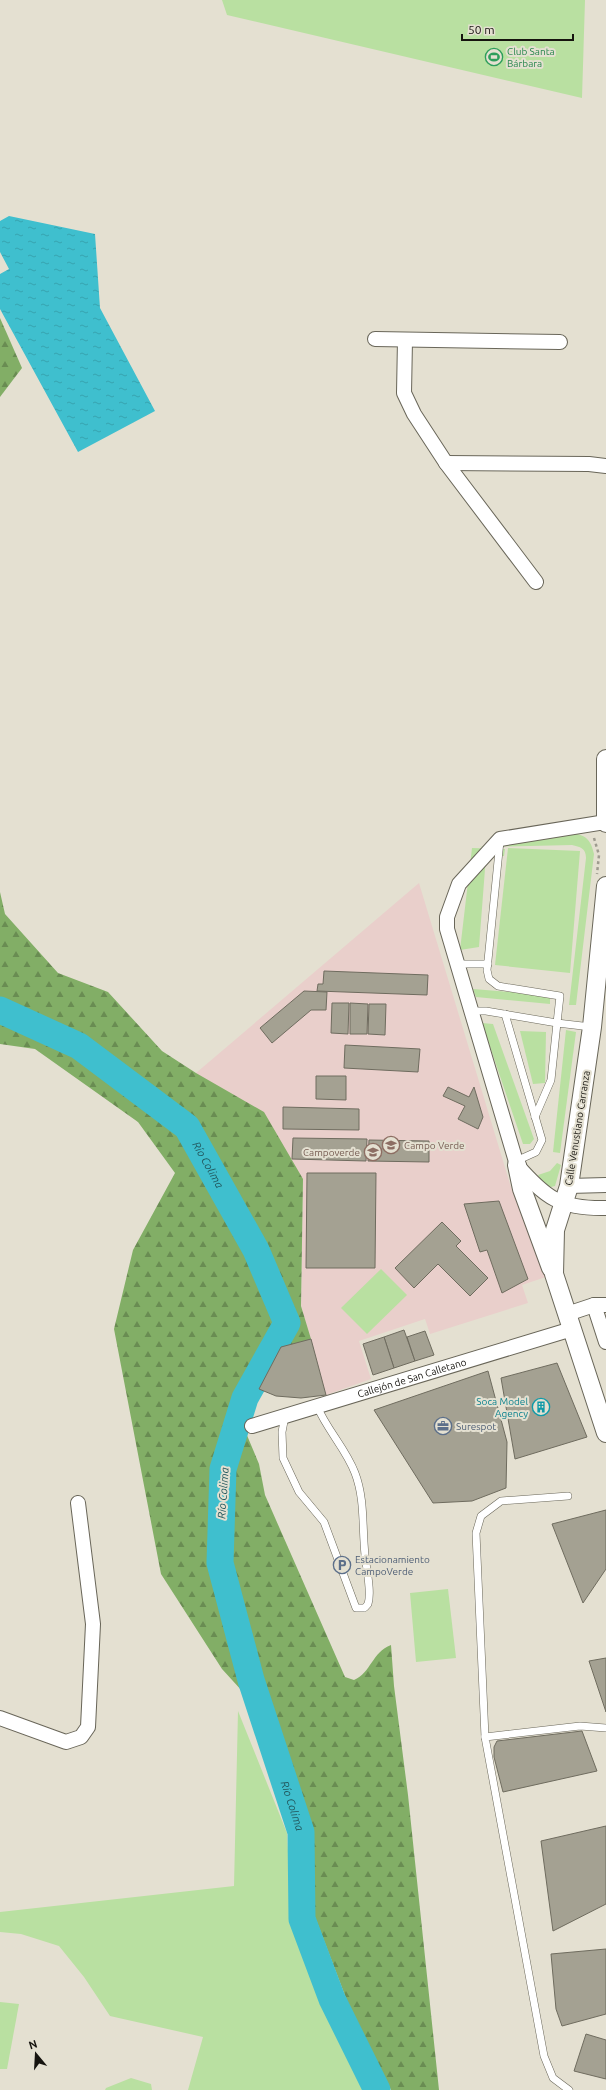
<svg xmlns="http://www.w3.org/2000/svg" width="606" height="2090" font-family="Ubuntu,sans-serif">
<defs>
<pattern id="forest-firs" width="22" height="20" patternUnits="userSpaceOnUse"><rect width="22" height="20" fill="#82ae66"/><path d="M5 1l3.5 6h-7zM16 11l3.5 6h-7z" fill="#698c52"/></pattern>
<pattern id="water-ripples" width="26" height="14" patternUnits="userSpaceOnUse"><rect width="26" height="14" fill="#3fbfce"/><path d="M2 4q2-2 4 0t4 0M15 11q2-2 4 0t4 0" fill="none" stroke="#37a3b0"/></pattern>
</defs>
<rect width="100%" height="100%" fill="#e4e0d1"/>
<path fill="#e9cfcb" d="M 419,883 L 510,1184 L 546,1277 L 522,1285 L 528,1303 L 430,1334 L 425,1319 L 359,1341 L 371,1379 L 326,1395 L 301,1306 L 303,1179 L 196,1073 Z"/>
<g fill="#b9e0a1">
<path d="M 222,0 L 585,0 L 582,98 L 227,15 Z"/>
<path d="M 572,833 C 586,835 591,840 594,854 L 576,1005 L 569,1005 L 586,858 C 586,848 580,847 572,845 L 479,847 Z"/>
<path d="M 472,848 L 505,849 L 504,856 L 486,856 L 479,947 L 460,950 Z"/>
<path d="M 508,848 L 580,851 L 570,973 L 495,965 Z"/>
<path d="M 473,989 L 550,995 L 550,1004 L 476,997 Z"/>
<path d="M 482,1023 L 493,1024 L 534,1139 L 530,1144 L 523,1144 Z"/>
<path d="M 566,1030 L 576,1032 L 560,1153 L 553,1152 Z"/>
<path d="M 520,1031 L 546,1032 L 545,1083 L 533,1084 Z"/>
<path d="M 557,1163 L 561,1165 L 555,1186 L 551,1187 L 543,1184 L 538,1175 L 550,1171 Z"/>
<path d="M 381,1269 L 407,1295 L 367,1334 L 341,1308 Z"/>
<path d="M 448,1589 L 456,1658 L 416,1662 L 410,1593 Z"/>
<path d="M 238,1711 L 287,1833 L 292,1922 L 332,2026 L 365,2090 L 188,2090 L 203,2037 L 110,2016 L 84,1977 L 59,1946 L 21,1934 L 0,1932 L 0,1912 L 234,1886 Z"/>
<path d="M 0,2002 L 19,2004 L 7,2069 L 0,2069 Z"/>
<path d="M 131,2078 L 151,2084 L 152,2090 L 105,2090 L 106,2088 Z"/>
</g>
<g fill="url(#forest-firs)">
<path d="M 0,318 L 22,368 L 0,397 Z"/>
<path d="M 0,892 L 5,914 L 58,973 L 108,992 L 162,1051 L 196,1073 L 264,1112 L 303,1179 L 301,1306 L 311,1339 L 259,1389 L 241,1421 L 259,1464 L 265,1495 L 345,1677 L 354,1680 C 371,1673 372,1652 391,1645 L 394,1686 L 408,1795 L 439,2090 L 391,2090 L 349,2006 L 315,1917 L 312,1827 L 274,1726 L 222,1669 L 161,1574 L 114,1329 L 133,1250 L 175,1173 L 138,1122 L 35,1049 L 0,1044 Z"/>
</g>
<path fill="url(#water-ripples)" d="M 9,216 L 95,234 L 100,308 L 155,411 L 78,452 L 0,309 L 0,274 L 9,269 L 0,252 L 0,221 Z"/>
<g fill="none" stroke-linecap="round" stroke-linejoin="round">
<path stroke="#3fbfce" stroke-width="27" id="s1" d="M 0,1010 L 79,1046 L 187,1127 L 256,1250 L 287,1323 L 245,1398 L 223,1469 L 220,1563 L 251,1680 L 301,1832 L 302,1919 L 332,1999 L 377,2090"/>
</g>
<g fill="#a4a192" stroke="#6f6c5f">
<path d="M 324,971 L 428,975 L 427,995 L 317,991 L 318,984 L 323,984 Z"/>
<path d="M 304,991 L 327,992 L 326,1010 L 311,1010 L 272,1043 L 260,1028 Z"/>
<path d="M 332,1003 L 349,1003 L 348,1034 L 331,1033 Z"/>
<path d="M 350,1003 L 368,1004 L 367,1034 L 350,1034 Z"/>
<path d="M 369,1004 L 386,1004 L 385,1035 L 368,1034 Z"/>
<path d="M 345,1045 L 420,1049 L 418,1072 L 344,1068 Z"/>
<path d="M 316,1076 L 346,1076 L 346,1100 L 316,1099 Z"/>
<path d="M 448,1087 L 469,1097 L 474,1087 L 483,1117 L 478,1129 L 458,1119 L 465,1106 L 443,1096 Z"/>
<path d="M 283,1107 L 359,1109 L 359,1130 L 283,1129 Z"/>
<path d="M 293,1138 L 367,1139 L 366,1161 L 292,1159 Z"/>
<path d="M 369,1140 L 429,1141 L 429,1162 L 368,1161 Z"/>
<path d="M 307,1173 L 376,1173 L 375,1268 L 306,1268 Z"/>
<path d="M 499,1201 L 528,1279 L 502,1293 L 487,1250 L 480,1252 L 464,1204 Z"/>
<path d="M 442,1222 L 461,1241 L 456,1246 L 488,1278 L 470,1296 L 438,1264 L 414,1288 L 395,1268 Z"/>
<path d="M 404,1330 L 415,1361 L 394,1368 L 384,1337 Z"/>
<path d="M 425,1331 L 434,1355 L 415,1361 L 407,1337 Z"/>
<path d="M 384,1337 L 394,1368 L 373,1375 L 363,1344 Z"/>
<path d="M 311,1339 L 326,1395 L 301,1398 L 276,1396 L 259,1389 L 281,1347 Z"/>
<path d="M 557,1363 L 587,1437 L 515,1459 L 501,1378 Z"/>
<path d="M 488,1371 L 507,1442 L 506,1488 L 472,1501 L 433,1503 L 374,1410 Z"/>
<path d="M 606,1510 L 606,1569 L 583,1603 L 552,1524 Z"/>
<path d="M 606,1658 L 606,1712 L 589,1661 Z"/>
<path d="M 582,1731 L 597,1771 L 503,1792 L 494,1757 L 494,1747 L 497,1741 Z"/>
<path d="M 606,1826 L 606,1904 L 553,1931 L 541,1841 Z"/>
<path d="M 606,1949 L 606,2014 L 562,2026 L 556,2009 L 551,1954 Z"/>
<path d="M 586,2034 L 606,2040 L 606,2079 L 574,2071 Z"/>
</g>
<g fill="none" stroke-linecap="round" stroke-linejoin="round">
<defs>
<g id="service">
<path d="M 457,964 L 488,964"/>
<path d="M 471,1011 L 486,1011 L 557,1023 L 560,996 L 498,986 L 489,979 L 487,970 L 500,841"/>
<path d="M 505,1014 L 542,1140 L 536,1152 L 516,1161"/>
<path d="M 535,1117 L 551,1080 L 557,1023 L 591,1027"/>
<path d="M 285,1416 L 282,1432 L 283,1458 L 299,1492 L 324,1522 L 356,1608 L 364,1608 C 366,1607 367,1605 368,1604 C 372,1592 366,1567 365,1555 C 362,1527 365,1499 355,1473 C 346,1449 327,1430 317,1406"/>
<path d="M 485,1737 L 476,1533 L 481,1516 L 501,1501 L 568,1496"/>
<path d="M 569,2090 L 553,2078 L 544,2056 L 485,1737 L 580,1726 L 606,1728"/>
</g>
<g id="minor">
<path d="M 375,339 L 560,342"/>
<path d="M 405,340 L 404,393 L 414,414 L 446,463 L 536,582"/>
<path d="M 446,463 L 589,464 L 606,466"/>
<path d="M 606,822 L 500,839 L 459,884 L 447,917 L 447,929 L 517,1165 C 546,1198 560,1209 606,1208"/>
<path d="M 569,1186 L 606,1185"/>
<path d="M 594,1305 L 606,1342"/>
<path d="M 567,1314 L 594,1305 L 606,1305"/>
<path id="s2" d="M 252,1426 L 572,1329"/>
<path d="M 0,1718 L 66,1742 L 81,1737 L 88,1727 L 93,1624 L 78,1503"/>
</g>
<g id="tertiary">
<path d="M 606,759 L 606,823"/>
<path d="M 606,886 L 592,1027 L 569,1186 L 555,1230 L 554,1274 L 606,1433"/>
<path d="M 517,1165 L 522,1189 L 551,1268"/>
</g>
</defs>
<use href="#service" stroke="#696659" stroke-width="8"/>
<use href="#minor" stroke="#696659" stroke-width="16"/>
<use href="#tertiary" stroke="#696659" stroke-width="20"/>
<path stroke="#9e9b8f" stroke-width="2.5" stroke-dasharray="3 3" stroke-linecap="butt" d="M 594,838 L 599,855 L 597,874"/>
<use href="#service" stroke="#fff" stroke-width="7"/>
<use href="#minor" stroke="#fff" stroke-width="14"/>
<use href="#tertiary" stroke="#fff" stroke-width="18"/>
</g>
<defs>
<symbol id="stadium-ring" viewBox="-11 -11 22 22"><circle r="9.5" fill="#e4e0d1" stroke="#2e9e5b" stroke-width="1.5"/><path d="M0-5a6.5 5 0 1 0 0 10a6.5 5 0 1 0 0-10ZM-3.5-1.8h7v3.6h-7Z" fill="#2e9e5b"/></symbol>
<symbol id="school-ring" viewBox="-11 -11 22 22"><circle r="9.5" fill="#e4e0d1" stroke="#8d6e63" stroke-width="1.5"/><path d="M0-5L7-2L0 1L-7-2ZM-4 1L0 2.5L4 1V4Q0 6-4 4Z" fill="#8d6e63"/></symbol>
<symbol id="building-ring" viewBox="-11 -11 22 22"><circle r="9.5" fill="#e4e0d1" stroke="#0f9aa8" stroke-width="1.5"/><path d="M-4-6H4V6H1V3H-1V6H-4ZM-2.5-4.3h1.7v1.8h-1.7ZM.8-4.3h1.7v1.8H.8ZM-2.5-1h1.7V.8h-1.7ZM.8-1h1.7V.8H.8Z" fill="#0f9aa8"/></symbol>
<symbol id="office-ring" viewBox="-11 -11 22 22"><circle r="9.5" fill="#e4e0d1" stroke="#5c6f8a" stroke-width="1.5"/><path d="M-6-3h4V-5.5h4V-3h4V5H-6ZM-1-4.5V-3h2v-1.5ZM-6 0V1H6V0Z" fill="#5c6f8a"/></symbol>
<symbol id="parking-ring" viewBox="-11 -11 22 22"><circle r="9.5" fill="#e4e0d1" stroke="#5c6f8a" stroke-width="1.5"/><path d="M-3.5-5.5H1a3.5 3.5 0 0 1 0 7H-1V5.5H-3.5ZM-1-3.4V-.6H.8a1.4 1.4 0 0 0 0-2.8Z" fill="#5c6f8a"/></symbol>
</defs>
<g fill-rule="evenodd">
<use href="#stadium-ring" x="484" y="47" width="20" height="20"/>
<use href="#school-ring" x="381" y="1135" width="20" height="20"/>
<use href="#school-ring" x="363" y="1142" width="20" height="20"/>
<use href="#building-ring" x="531" y="1397" width="20" height="20"/>
<use href="#office-ring" x="433" y="1416" width="20" height="20"/>
<use href="#parking-ring" x="332" y="1555" width="20" height="20"/>
</g>
<g text-anchor="middle" stroke-width="4" stroke-linejoin="round" paint-order="stroke">
<g font-size="10" fill="#27864d" stroke="#e4e0d1" text-anchor="start">
<text x="507" y="55">Club Santa<tspan x="507" dy="12">Bárbara</tspan></text>
</g>
<g font-size="10" fill="#16140f" stroke="#e4e0d1">
<text transform="translate(577 1128) rotate(-81)" y="4">Calle Venustiano Carranza</text>
<text dy="4" stroke="none"><textPath href="#s2" startOffset="167">Callejón de San Calletano</textPath></text>
</g>
<g font-size="10" fill="#785e54" stroke="#e4e0d1" text-anchor="start">
<text x="404" y="1149">Campo Verde</text>
<text x="360" y="1156" text-anchor="end">Campoverde</text>
</g>
<g font-size="10" fill="#0d838f" stroke="#e4e0d1" text-anchor="end">
<text x="528" y="1405">Soca Model<tspan x="528" dy="12">Agency</tspan></text>
</g>
<g font-size="10" fill="#4e5e75" stroke="#e4e0d1" text-anchor="start">
<text x="456" y="1430">Surespot</text>
<text x="355" y="1563">Estacionamiento<tspan x="355" dy="12">CampoVerde</tspan></text>
</g>
<g font-size="11" font-style="italic" fill="#22575d" stroke="#e4e0d1">
<text dy="4" stroke="none"><textPath href="#s1" startOffset="265">Río Colima</textPath></text>
<text transform="translate(223 1493) rotate(-86)" y="4">Río Colima</text>
<text dy="4" stroke="none"><textPath href="#s1" startOffset="950">Río Colima</textPath></text>
</g>
</g>
<g transform="translate(36 2054) rotate(342)" stroke="#e4e0d1" stroke-width="3" paint-order="stroke">
<path d="M0-3L7 15L0 10L-7 15Z" fill="#16140f"/>
<text y="-6" font-size="11" font-weight="bold" text-anchor="middle" fill="#16140f">N</text>
</g>
<path d="M462 34v6h111v-6" fill="none" stroke="#16140f" stroke-width="2"/>
<text x="468" y="34" font-size="12" fill="#16140f" stroke="#e4e0d1" stroke-width="3" paint-order="stroke">50 m</text>
</svg>
